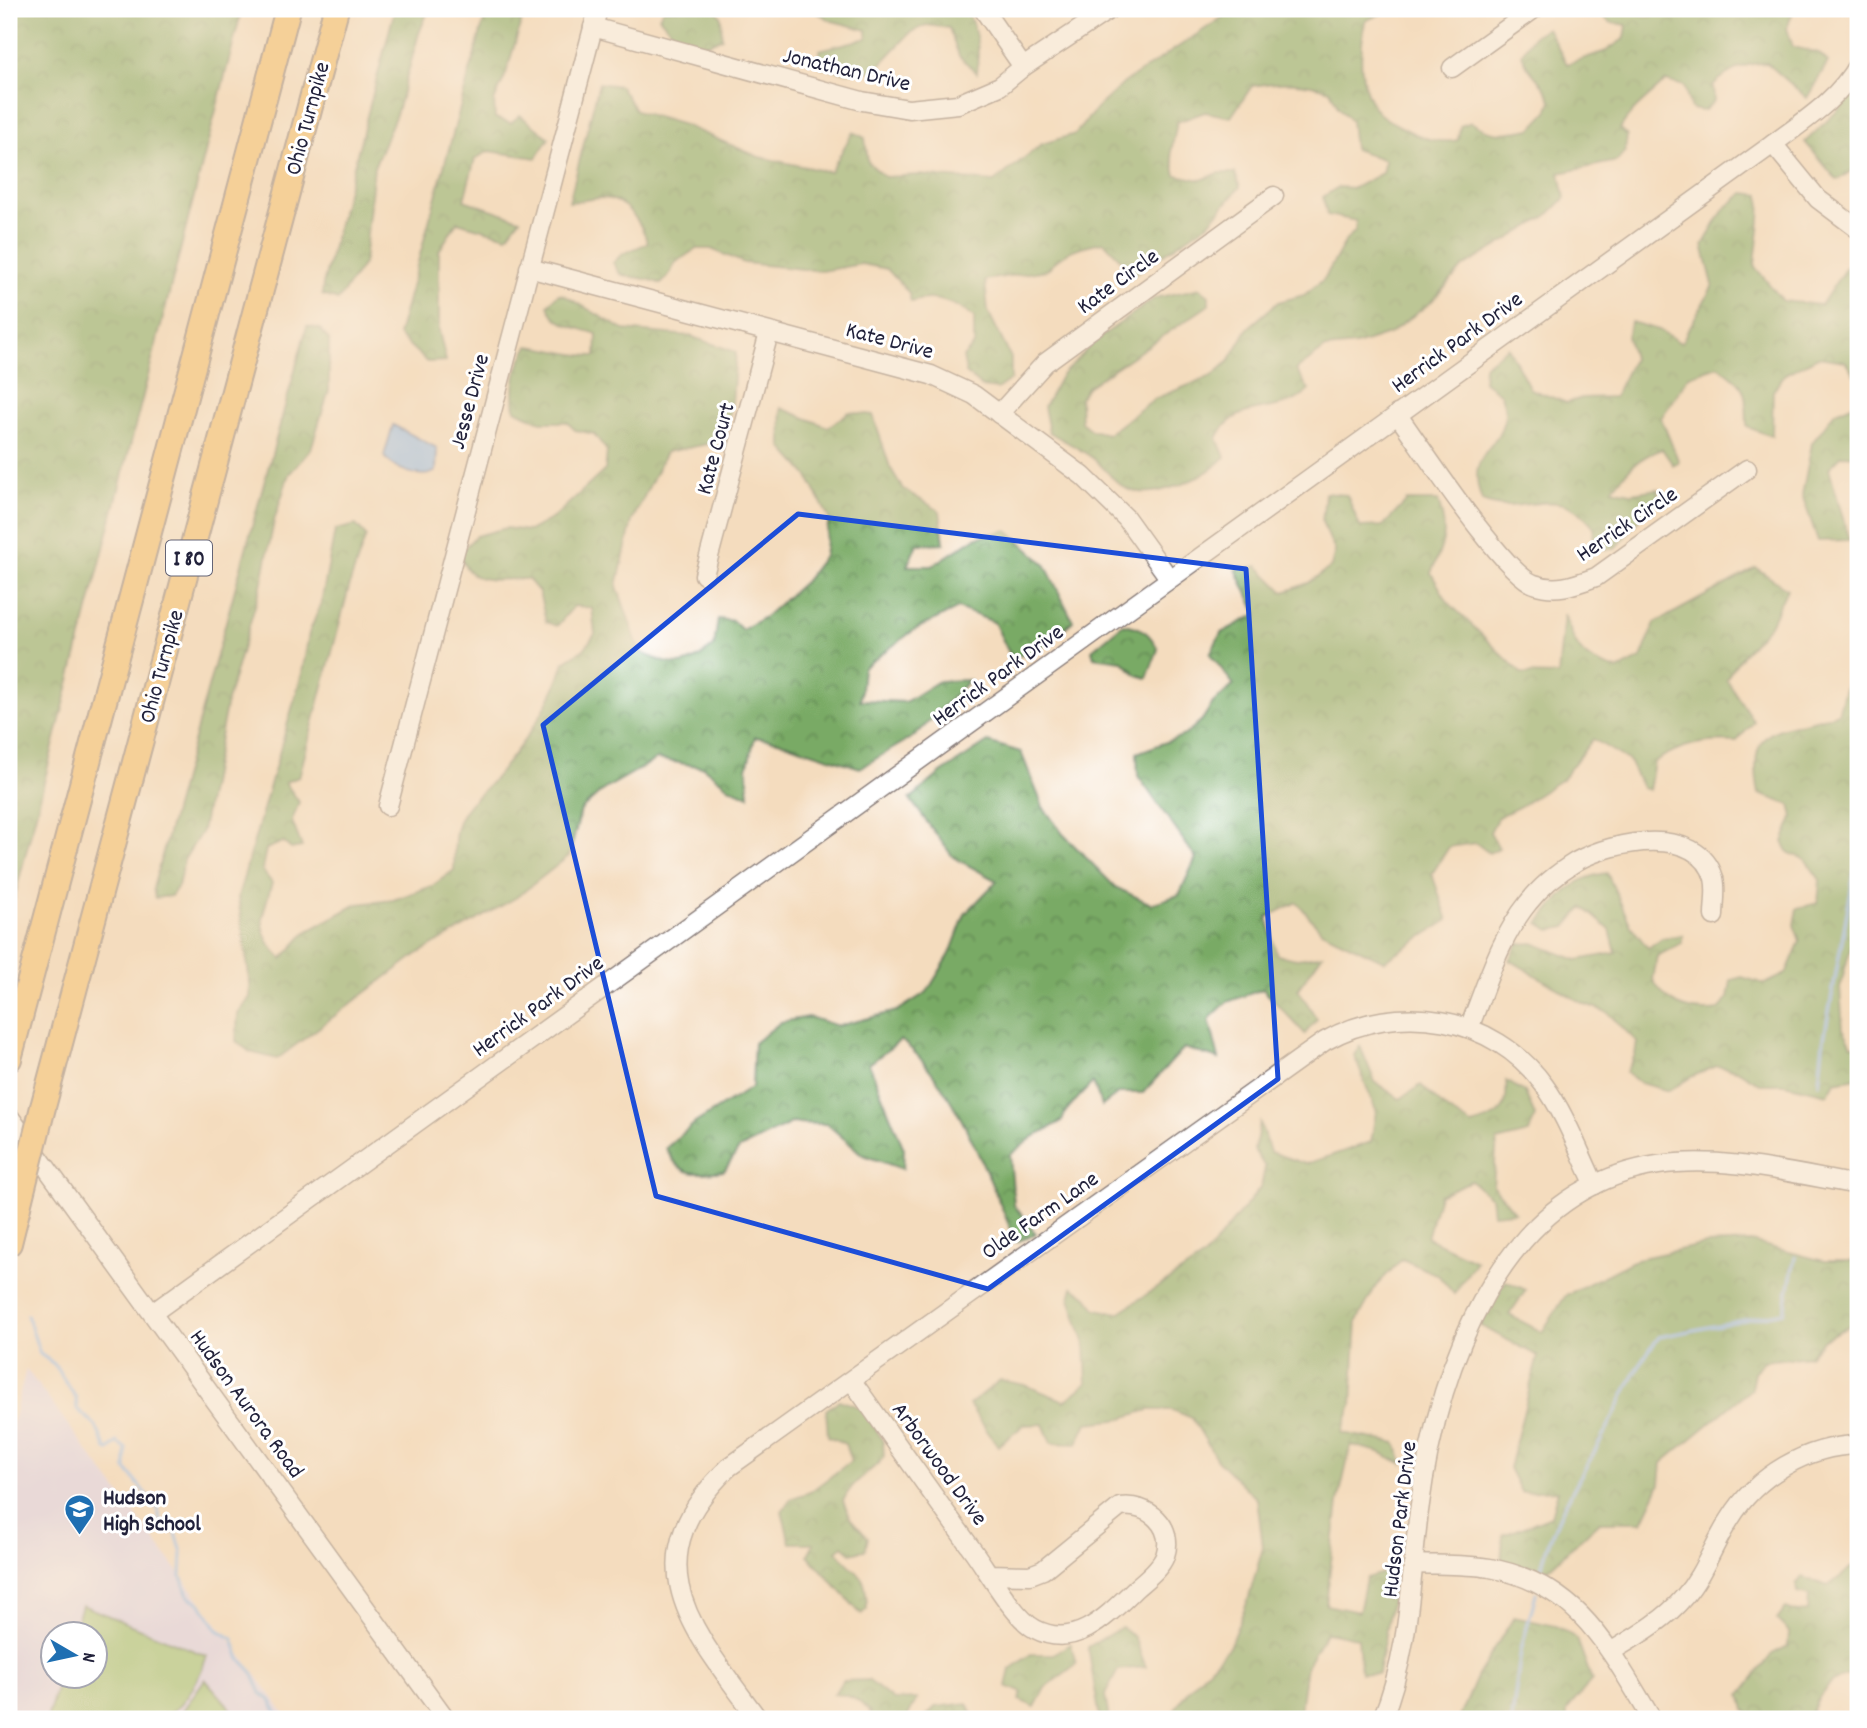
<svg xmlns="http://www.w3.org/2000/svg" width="1867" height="1728" font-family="Dekko,sans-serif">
<defs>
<pattern id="forest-crowns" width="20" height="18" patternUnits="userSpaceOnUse" patternTransform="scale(1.75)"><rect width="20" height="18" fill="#79aa65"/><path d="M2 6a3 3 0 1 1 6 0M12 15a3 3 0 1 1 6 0" fill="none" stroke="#638a54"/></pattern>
</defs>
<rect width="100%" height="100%" fill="#fff"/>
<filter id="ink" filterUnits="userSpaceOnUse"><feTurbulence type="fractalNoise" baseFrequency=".0143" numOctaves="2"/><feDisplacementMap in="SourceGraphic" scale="14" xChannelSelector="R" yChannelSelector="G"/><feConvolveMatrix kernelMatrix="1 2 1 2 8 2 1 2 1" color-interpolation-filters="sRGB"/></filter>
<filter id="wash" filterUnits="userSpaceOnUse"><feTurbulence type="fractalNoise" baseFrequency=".00686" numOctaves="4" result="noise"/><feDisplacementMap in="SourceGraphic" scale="28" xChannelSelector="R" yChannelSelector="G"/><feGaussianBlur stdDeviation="1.57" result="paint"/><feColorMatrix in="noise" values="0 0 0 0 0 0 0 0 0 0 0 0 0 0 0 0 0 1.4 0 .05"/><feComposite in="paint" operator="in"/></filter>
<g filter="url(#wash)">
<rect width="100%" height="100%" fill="#f4dcbe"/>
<path fill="#dbd6f7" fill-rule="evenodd" d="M 26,1369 L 289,1719 L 9,1719 L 9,1438 ZM 52,1634 L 94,1634 L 94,1676 L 52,1676 Z"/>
<g fill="url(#forest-crowns)" stroke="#4e6650" stroke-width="2">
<path d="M 9,9 L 242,9 L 9,919 Z"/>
<path d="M 395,9 L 429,9 L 419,33 L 397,112 L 374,167 L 364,263 L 338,300 L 322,295 L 323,284 Z"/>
<path d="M 487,9 L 525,9 L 506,74 L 494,101 L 495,118 L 511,123 L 520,115 L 549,138 L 536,158 L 489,151 L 475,159 L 464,200 L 520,219 L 507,236 L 457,222 L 439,251 L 439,331 L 446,361 L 427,362 L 398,335 Z"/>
<path d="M 664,9 L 716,9 L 721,16 L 722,38 L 699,47 L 673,33 L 659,17 Z"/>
<path d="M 811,9 L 966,9 C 977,31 980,48 977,73 L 959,56 L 949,28 L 926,25 L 910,33 L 874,71 L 845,72 L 820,67 L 819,50 L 867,38 L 867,30 L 832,21 Z"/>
<path d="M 1235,9 L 1391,9 L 1365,21 C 1360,50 1357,85 1377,111 C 1383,119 1397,124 1405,129 C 1422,138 1439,144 1458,140 L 1460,126 L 1471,122 C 1493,137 1505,133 1531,129 L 1547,112 L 1551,100 C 1544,81 1527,73 1522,54 L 1533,36 L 1547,28 L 1567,64 L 1606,51 L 1625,38 L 1627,25 L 1609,22 L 1596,9 L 1626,9 L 1649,17 L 1662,9 L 1794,9 L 1787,28 L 1793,47 L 1819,53 L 1828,62 L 1807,98 L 1767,63 C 1745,63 1730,70 1713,85 L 1714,101 L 1704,111 L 1691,109 L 1684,86 L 1666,81 C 1650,97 1630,110 1620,129 L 1627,136 L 1625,151 L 1617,161 L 1560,173 L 1565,198 L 1547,216 L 1463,267 L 1430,303 L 1389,334 L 1356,345 L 1326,348 L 1296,370 L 1309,390 C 1281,419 1237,396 1217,438 L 1225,457 C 1208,477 1154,501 1127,489 C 1115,484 1105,468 1095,460 C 1081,449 1064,441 1049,432 L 1044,407 L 1061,376 L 1095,341 L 1155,298 L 1200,288 L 1209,295 L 1209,305 L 1087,387 L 1080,398 L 1081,422 L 1091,430 L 1108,434 L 1154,399 L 1212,376 L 1229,361 L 1248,328 L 1278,302 L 1304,295 L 1324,279 L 1346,240 L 1355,231 L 1356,221 L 1327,215 L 1323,197 L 1338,187 L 1354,188 L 1382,173 L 1385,160 L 1354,149 L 1351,121 L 1338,107 L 1330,90 C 1303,81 1280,81 1252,86 L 1231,117 L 1205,112 L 1177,122 L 1171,152 L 1176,175 L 1201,180 L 1219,173 L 1235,173 L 1240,187 L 1209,223 L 1135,274 L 1104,242 C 1080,246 1063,251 1047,270 L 985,280 L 988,311 L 1011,358 L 1011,379 L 997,389 L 982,387 L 966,373 L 963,357 L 974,345 L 974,317 C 954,303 935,294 911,302 L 909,293 L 887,269 L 861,264 L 822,271 L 744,263 L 711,249 L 696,249 L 675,263 L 669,276 L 661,284 C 646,277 635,279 620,274 L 613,263 L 622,254 L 648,243 C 641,223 627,199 603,198 C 591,198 580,202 569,202 L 599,83 L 620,86 L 636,111 L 684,125 L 759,157 L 830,172 L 853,132 L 865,138 L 868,162 L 885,177 L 920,175 L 994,182 L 1042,144 L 1075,134 L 1098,107 L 1124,83 Z"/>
<path d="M 1858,91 L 1858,167 L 1837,180 L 1805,142 Z"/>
<path d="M 1744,193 L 1760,195 C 1763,218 1756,243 1755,267 L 1783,301 L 1821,305 L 1846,267 L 1858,267 L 1858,380 L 1845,361 L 1818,357 L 1785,374 L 1773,391 L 1772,436 L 1747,427 C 1746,392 1748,386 1718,366 L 1689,376 L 1661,418 L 1679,462 L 1673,465 L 1662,449 C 1638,457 1627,471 1612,489 L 1631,493 L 1658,489 L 1659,500 L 1652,503 L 1615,549 L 1597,549 L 1593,536 L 1594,527 C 1556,479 1525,519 1482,501 C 1464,450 1499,454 1505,415 C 1506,409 1502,400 1501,394 L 1483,381 L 1484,366 L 1508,347 L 1530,389 L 1567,403 L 1582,398 L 1614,397 L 1633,359 L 1627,336 L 1631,322 L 1659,330 L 1681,343 L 1713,285 L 1703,245 L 1724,209 Z"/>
<path d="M 558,294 L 564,295 L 624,330 L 690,336 L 736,352 L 732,403 L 724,441 L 666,452 L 632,521 L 617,586 L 640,652 C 674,667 684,671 714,646 L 718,619 L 733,621 L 742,630 L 766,616 L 804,582 L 824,556 L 829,518 L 807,475 L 782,447 L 781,408 L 828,427 L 849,412 L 873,415 L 890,467 L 903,489 L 940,511 L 944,543 L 917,544 L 907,566 L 932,566 L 975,538 L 1007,530 L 1045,564 L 1073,621 L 1036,652 L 1011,657 L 994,622 L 958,608 L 914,630 L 863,668 L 860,700 L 905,702 L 939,681 L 969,680 L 916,735 L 860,768 L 778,741 L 755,737 L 747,768 L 749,796 L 730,788 L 703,767 L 657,759 L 603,790 L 581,810 L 569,856 L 517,897 L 416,955 L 277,1059 L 250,1052 L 236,1041 L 238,1014 L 250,997 L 250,983 L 238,897 L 302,673 L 309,633 L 321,604 L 335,530 L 356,525 L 366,536 L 351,580 L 299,777 L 285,782 L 299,802 L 292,821 L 302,847 L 291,849 L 283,842 L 266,849 L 262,870 L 272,883 C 262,918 254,930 282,959 L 306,932 L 357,904 L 393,900 L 432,886 L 454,870 C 455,856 453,840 457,827 C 463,805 483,793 496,777 C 525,741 551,707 564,662 L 584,649 L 595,634 L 592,608 L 574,606 L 557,626 L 546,622 L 539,592 L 528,579 C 498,578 467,589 460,552 L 476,536 L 506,528 L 529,531 L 553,518 L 605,470 L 607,451 L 594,434 L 575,430 L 567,422 L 541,422 L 515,410 C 512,384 515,368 529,346 C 553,349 573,356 596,356 L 597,334 C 578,327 555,327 548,305 Z"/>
<path d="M 307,326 L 320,329 L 329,340 L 329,390 L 311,449 L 289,474 L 274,521 L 262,582 L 227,701 L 202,831 L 184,860 L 178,886 L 171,896 L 155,898 L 153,888 Z"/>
<path d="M 1858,402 L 1858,456 L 1842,455 L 1829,468 L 1849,540 L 1818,541 L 1802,495 L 1812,443 L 1835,412 Z"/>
<path d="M 1325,493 L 1347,495 L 1360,527 L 1383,526 L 1407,501 L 1438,501 C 1449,533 1444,543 1431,573 L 1448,602 L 1522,674 L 1558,675 L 1564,614 C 1577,649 1580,660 1618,670 L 1641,658 L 1655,623 L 1756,568 L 1787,589 L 1770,625 L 1743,654 L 1726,679 L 1754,722 L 1736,742 C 1704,740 1682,744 1654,762 L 1649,790 L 1642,788 L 1629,761 L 1593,739 L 1562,779 L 1519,807 L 1498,817 L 1490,832 L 1499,848 L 1489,853 L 1476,843 L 1449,847 L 1432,874 L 1448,920 L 1384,961 L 1321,931 L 1297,902 L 1267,917 L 1277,955 L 1297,959 L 1322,955 L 1298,989 L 1317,1019 L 1305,1034 L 1263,989 L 1227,1002 L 1209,1019 L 1219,1059 L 1184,1048 L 1143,1093 L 1119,1093 L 1102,1106 L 1093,1082 L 1066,1111 L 1062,1121 L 1033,1137 L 1010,1155 L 1014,1205 L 1036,1234 L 1016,1242 C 989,1179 955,1083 901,1040 L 869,1064 L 904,1149 L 903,1169 L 863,1155 L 827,1124 L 791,1123 L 739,1149 L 724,1171 C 693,1174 681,1178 666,1148 L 695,1123 L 752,1087 L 754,1043 L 781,1022 L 809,1017 L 838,1026 L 897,1011 L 927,992 L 950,954 L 965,914 L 997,881 L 953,857 L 910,799 L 941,773 L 988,742 L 1021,752 L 1043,807 L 1063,834 L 1115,887 L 1151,904 L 1179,895 L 1196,858 L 1138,776 L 1137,753 L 1185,735 L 1202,720 L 1213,703 L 1234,685 L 1210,654 L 1221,633 L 1257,614 L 1236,569 L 1258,566 L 1284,592 L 1308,583 L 1331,567 L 1335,551 L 1322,522 Z"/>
<path d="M 1123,624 C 1142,627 1149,632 1158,649 L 1147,678 L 1137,675 L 1122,661 L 1094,657 L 1092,650 Z"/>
<path d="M 1858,643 L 1858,919 L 1840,988 L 1843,1029 L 1852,1045 L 1858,1045 L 1858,1078 L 1835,1082 L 1828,1094 L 1785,1084 L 1760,1084 L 1737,1070 L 1717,1066 L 1691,1077 L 1669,1091 L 1640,1083 L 1626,1072 L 1635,1055 L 1637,1042 L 1607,1012 L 1582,1003 L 1510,960 L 1518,944 L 1533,943 L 1577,960 L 1616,953 L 1610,930 L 1583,907 L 1566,927 L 1550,930 L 1539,923 C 1560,897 1573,877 1607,873 L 1631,926 L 1648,948 L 1662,938 L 1682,935 L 1682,943 L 1657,956 L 1653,980 C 1668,1006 1689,1014 1719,1010 L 1728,998 L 1731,980 L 1742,977 L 1765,984 L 1786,974 L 1800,941 L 1794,925 L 1797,908 L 1818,903 L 1820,880 L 1805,859 L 1789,853 L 1783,842 L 1793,817 L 1790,805 L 1759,794 C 1744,716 1785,734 1838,713 Z"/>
<path d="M 1360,1046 L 1375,1082 L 1400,1099 L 1421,1085 L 1446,1109 L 1472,1125 C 1499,1116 1509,1113 1506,1081 L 1525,1092 L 1535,1116 L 1529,1133 L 1497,1141 L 1493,1186 L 1515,1212 L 1493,1214 L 1491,1197 L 1471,1181 L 1439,1195 L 1427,1238 L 1476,1261 L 1454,1294 L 1438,1275 L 1402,1259 L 1376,1286 L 1357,1321 L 1352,1405 L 1342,1433 L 1396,1443 L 1403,1464 L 1379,1452 L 1351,1445 L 1338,1503 L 1326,1605 L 1359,1612 L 1366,1578 L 1389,1571 L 1393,1591 L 1378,1674 L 1361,1673 L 1358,1638 L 1326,1632 L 1306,1666 L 1299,1719 L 1168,1719 L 1188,1690 L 1229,1647 L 1249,1597 L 1263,1547 L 1257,1499 L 1217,1460 L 1192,1418 L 1172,1410 L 1149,1410 L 1116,1420 L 1087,1423 L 1077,1444 L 1051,1443 L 1043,1424 L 1024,1425 L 998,1446 L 969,1405 L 1000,1380 L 1025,1385 L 1065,1401 L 1087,1383 L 1085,1345 L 1070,1298 L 1073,1287 L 1087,1297 L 1096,1309 L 1118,1313 L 1204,1257 L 1261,1187 L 1265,1167 L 1254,1150 L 1260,1123 L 1270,1152 L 1306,1164 L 1371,1142 L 1376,1111 L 1354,1055 Z"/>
<path d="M 1751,1242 L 1824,1261 L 1858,1261 L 1858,1328 L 1852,1324 L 1824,1339 L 1809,1356 L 1764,1361 L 1754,1372 L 1751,1389 L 1662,1463 L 1660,1484 L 1642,1522 L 1599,1522 L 1547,1570 L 1501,1565 L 1503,1535 L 1551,1516 L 1558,1490 L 1521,1492 L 1509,1468 L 1538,1356 L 1479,1325 L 1491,1300 L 1506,1281 L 1526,1290 L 1509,1315 L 1542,1332 L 1566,1295 L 1637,1259 L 1706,1244 Z"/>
<path d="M 839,1400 L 865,1409 L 883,1442 L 884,1457 C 868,1476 853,1479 843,1501 L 850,1518 L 868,1538 L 865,1550 L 851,1553 L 843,1546 L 837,1551 C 858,1579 866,1567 867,1609 L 861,1614 L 808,1555 L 814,1543 L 790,1543 L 782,1511 L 792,1498 L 810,1492 L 851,1461 L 845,1444 L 828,1436 L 826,1410 Z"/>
<path d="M 1858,1563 L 1858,1676 C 1831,1671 1817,1698 1809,1719 L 1761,1719 L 1745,1710 L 1741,1694 L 1772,1654 L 1788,1646 L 1789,1632 L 1777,1620 L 1786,1608 L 1797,1612 L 1808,1611 L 1809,1596 L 1797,1593 L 1796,1584 L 1803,1577 L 1828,1586 Z"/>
<path d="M 1514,1617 L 1556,1626 L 1577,1639 L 1592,1680 L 1567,1710 L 1567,1719 L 1459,1719 L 1477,1677 Z"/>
<path d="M 1122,1627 L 1134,1637 L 1146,1667 L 1118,1670 L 1105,1695 L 1109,1719 L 1100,1719 L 1088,1647 Z"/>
<path d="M 1071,1644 L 1076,1664 L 1045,1688 L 1035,1707 L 1019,1700 L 1022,1693 L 1006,1686 L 1010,1669 L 1031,1654 L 1053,1654 Z"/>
<path d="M 868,1680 L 893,1700 L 917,1699 L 906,1719 L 867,1719 L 871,1712 C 859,1701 851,1694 834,1694 L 842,1681 Z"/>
<path d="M 967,1703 L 974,1719 L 924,1719 L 935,1707 Z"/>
</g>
<g fill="#97c573" stroke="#5c7457" stroke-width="2">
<path d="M 82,1605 L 207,1656 C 199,1679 186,1706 163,1718 C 150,1725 68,1719 47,1719 L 60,1676 L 94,1676 L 94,1634 L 73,1633 Z"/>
<path d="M 205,1679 L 240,1719 L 177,1719 Z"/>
</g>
<path fill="#84b8f2" stroke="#536d96" stroke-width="2" d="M 393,425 L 437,448 L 436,471 C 422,481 393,469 384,456 Z"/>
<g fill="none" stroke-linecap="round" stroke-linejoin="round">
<g stroke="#84b8f2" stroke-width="3.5">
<path d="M 1819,1083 L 1823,1044 L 1858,853"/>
<path d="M 27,1315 L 40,1354 L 54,1364 L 76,1398 L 77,1409 L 96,1426 L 106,1449 L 109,1450 L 117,1442 L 126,1449 L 126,1469 L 158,1509 L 160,1521 L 167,1523 L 176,1533 L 182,1553 L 181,1576 L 188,1596 L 201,1604 L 218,1630 L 233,1639 L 240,1659 L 251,1670 L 261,1693 L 270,1700 L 281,1719"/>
<path d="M 1540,1574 C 1550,1522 1581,1477 1606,1431 C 1623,1398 1636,1366 1659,1337 L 1784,1312 L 1795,1257"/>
<path d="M 1512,1719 L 1521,1650 L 1536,1593"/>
</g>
</g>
</g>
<g filter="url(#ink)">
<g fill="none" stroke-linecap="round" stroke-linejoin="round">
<defs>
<g id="minor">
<path d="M 983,9 L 1023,67"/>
<path d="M 593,27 L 862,101 L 909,109 L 958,104 L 1000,86 L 1023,67 L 1110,9"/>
<path d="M 1452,68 L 1534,9"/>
<path d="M 1773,144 L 1818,199 L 1858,229"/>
<path d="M 529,268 L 931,375 L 974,395 L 1083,476 L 1126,518 L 1169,578"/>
<path d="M 999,414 L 1045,363 L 1274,196"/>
<path d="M 1397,414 C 1421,447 1503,573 1534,584 C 1556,592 1574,585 1596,577 L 1747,469"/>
<path d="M 704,575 L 769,333"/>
<path d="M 388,806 L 598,9"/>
<path d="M 1469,1028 C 1486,986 1499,939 1528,903 C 1541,886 1559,872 1577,861 C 1613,841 1698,824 1714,878 C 1717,890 1714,904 1714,916"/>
<path d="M 9,1116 L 446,1719"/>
<path d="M 154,1312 L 1773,144 C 1805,120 1839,99 1858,64"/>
<path d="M 852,1381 L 971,1548 C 987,1569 1013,1617 1035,1629 C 1076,1651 1109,1614 1136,1588 C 1146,1579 1160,1569 1165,1556 C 1175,1526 1148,1503 1120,1507 L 1043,1570 L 1030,1575 L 990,1574"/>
<path d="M 1414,1564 C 1439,1565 1465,1564 1490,1568 C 1579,1584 1609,1649 1652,1719"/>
<path d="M 1612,1651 C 1637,1636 1665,1620 1684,1597 C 1704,1574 1713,1545 1730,1519 C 1757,1475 1807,1446 1858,1445"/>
<path d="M 758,1719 C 694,1631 629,1563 729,1467 L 1325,1041 C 1398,1000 1493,1015 1544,1085 C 1566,1115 1579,1152 1595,1185"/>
<path d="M 1382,1719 C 1410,1651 1410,1583 1419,1511 C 1437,1372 1498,1189 1658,1165 C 1723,1155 1794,1174 1858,1185"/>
</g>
<g id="highway">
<path d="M 9,1059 L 288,9"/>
<path d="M 43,1107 L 336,9"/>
<path d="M 9,1243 L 18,1207"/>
</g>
</defs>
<use href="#minor" stroke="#8b7f7c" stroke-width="21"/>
<use href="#highway" stroke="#8b7f7c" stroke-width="28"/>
<use href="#minor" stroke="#fff" stroke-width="18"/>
<use href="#highway" stroke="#f7c06c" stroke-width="24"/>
<defs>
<path id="highway-bridge" d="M 18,1207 L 43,1107"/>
</defs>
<use href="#highway-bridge" stroke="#8b7f7c" stroke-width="28" stroke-linecap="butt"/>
<use href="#highway-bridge" stroke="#f7c06c" stroke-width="24"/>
</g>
</g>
<path d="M0 0H1867V1728H0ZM 798,514 L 1246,569 L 1278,1079 L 988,1289 L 656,1196 L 543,725 Z" fill="#f4dcbe" fill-opacity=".55" fill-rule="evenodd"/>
<path fill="none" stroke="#1d4ed8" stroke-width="5" stroke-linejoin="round" d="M 798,514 L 1246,569 L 1278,1079 L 988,1289 L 656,1196 L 543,725 Z"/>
<defs>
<symbol id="school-pin" viewBox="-11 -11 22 30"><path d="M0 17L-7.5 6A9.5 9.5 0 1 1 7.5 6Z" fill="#1f6fb2" stroke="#fff"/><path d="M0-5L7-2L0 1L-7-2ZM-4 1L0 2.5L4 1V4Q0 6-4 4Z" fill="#fff"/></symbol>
</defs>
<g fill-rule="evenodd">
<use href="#school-pin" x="62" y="1492" width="35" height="47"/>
</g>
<g text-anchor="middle" stroke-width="6" stroke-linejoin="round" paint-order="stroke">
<rect fill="#fff" stroke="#646476" stroke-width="2" x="166" y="540.5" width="46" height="35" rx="5"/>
<g font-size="21" font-weight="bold" fill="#22223b">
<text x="189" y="565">I 80</text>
</g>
<g font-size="23" fill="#22223b" stroke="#fff">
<text transform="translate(847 68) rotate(13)" y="8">Jonathan Drive</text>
<text transform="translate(306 118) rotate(-75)" y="8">Ohio Turnpike</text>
<text transform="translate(1117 280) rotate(-36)" y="8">Kate Circle</text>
<text transform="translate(890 339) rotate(15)" y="8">Kate Drive</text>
<text transform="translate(1456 341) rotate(-36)" y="8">Herrick Park Drive</text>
<text transform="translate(468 401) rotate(-75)" y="8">Jesse Drive</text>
<text transform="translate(714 448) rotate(-75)" y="8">Kate Court</text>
<text transform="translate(1626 523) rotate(-34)" y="8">Herrick Circle</text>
<text transform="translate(160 666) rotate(-75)" y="8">Ohio Turnpike</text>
<text transform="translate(997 674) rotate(-36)" y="8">Herrick Park Drive</text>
<text transform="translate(537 1005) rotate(-36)" y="8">Herrick Park Drive</text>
<text transform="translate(1039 1214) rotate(-35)" y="8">Olde Farm Lane</text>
<text transform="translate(248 1403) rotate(54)" y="8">Hudson Aurora Road</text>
<text transform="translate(941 1463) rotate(54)" y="8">Arborwood Drive</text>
<text transform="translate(1398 1519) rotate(-83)" y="8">Hudson Park Drive</text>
</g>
<g font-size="23" font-weight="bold" fill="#22223b" stroke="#fff" text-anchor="start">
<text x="103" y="1504">Hudson<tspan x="103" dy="26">High School</tspan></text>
</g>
</g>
<rect width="1867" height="1728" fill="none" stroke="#fff" stroke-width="35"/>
<g transform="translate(74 1655) rotate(99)"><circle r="33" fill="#ffffff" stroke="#a7a7b1" stroke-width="2"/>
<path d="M0-5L12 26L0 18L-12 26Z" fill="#1f6fb2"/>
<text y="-10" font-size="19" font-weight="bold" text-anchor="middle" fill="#22223b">N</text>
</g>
</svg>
